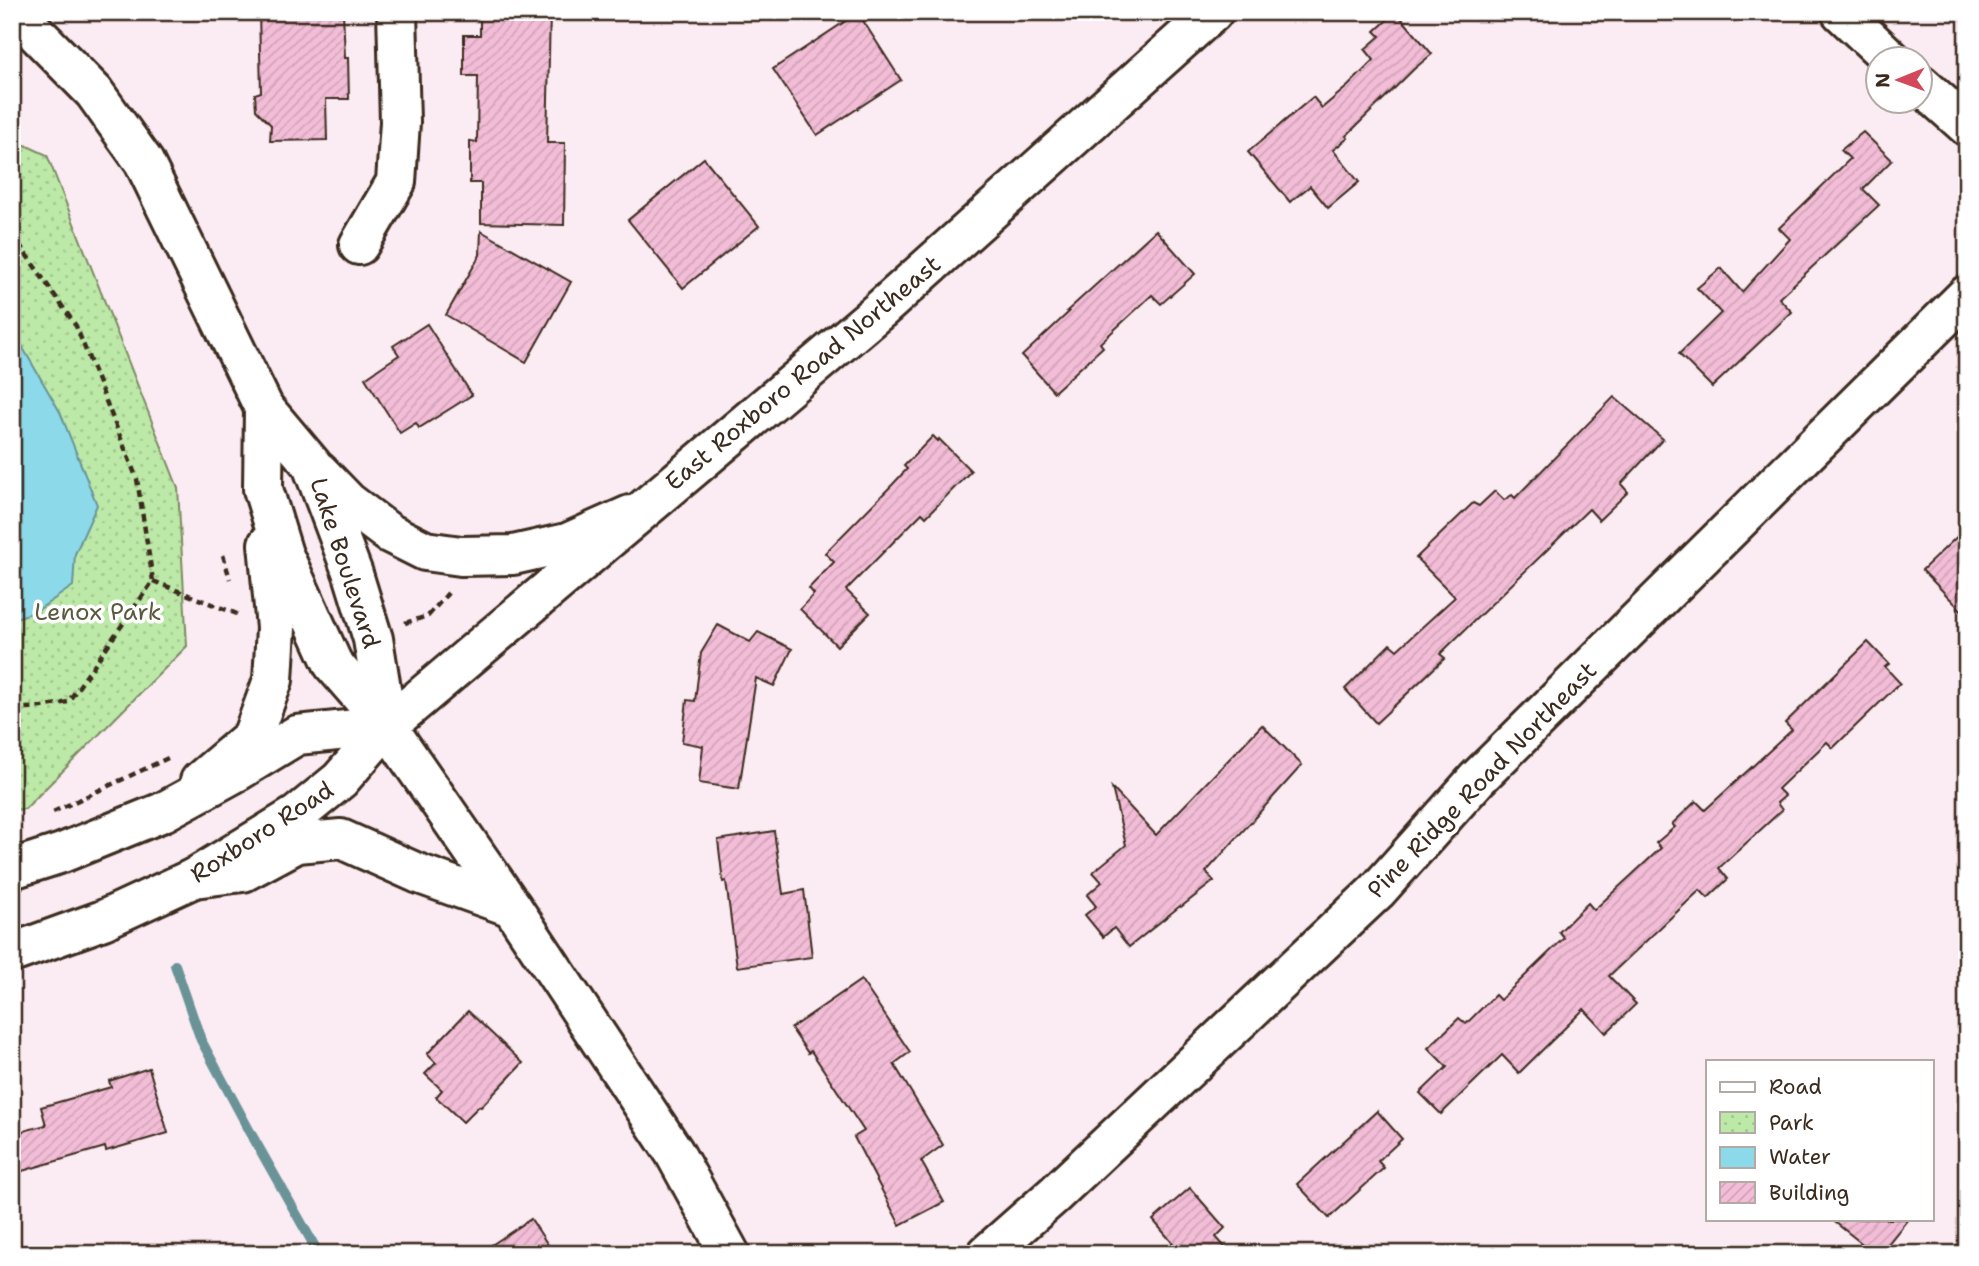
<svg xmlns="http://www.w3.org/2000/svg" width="1979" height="1266" font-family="'Shantell Sans',sans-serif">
<defs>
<pattern id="park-dots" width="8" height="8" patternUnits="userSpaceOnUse" patternTransform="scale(1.75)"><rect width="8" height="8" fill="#bce9a7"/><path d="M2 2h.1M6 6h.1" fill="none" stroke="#a2c88f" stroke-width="1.8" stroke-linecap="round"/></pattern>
<pattern id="building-hatch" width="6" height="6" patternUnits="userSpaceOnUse" patternTransform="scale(1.75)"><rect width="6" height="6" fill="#f3bdd7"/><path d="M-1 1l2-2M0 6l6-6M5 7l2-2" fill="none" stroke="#d1a3b8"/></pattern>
</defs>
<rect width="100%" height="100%" fill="#fbebf3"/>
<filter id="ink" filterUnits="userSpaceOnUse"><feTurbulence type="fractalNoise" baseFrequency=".0143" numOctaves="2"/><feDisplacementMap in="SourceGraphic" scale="14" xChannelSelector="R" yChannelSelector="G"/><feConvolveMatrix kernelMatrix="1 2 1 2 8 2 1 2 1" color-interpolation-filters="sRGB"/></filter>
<g filter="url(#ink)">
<path fill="url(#park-dots)" stroke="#7c8a62" stroke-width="2" d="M 12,139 L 47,155 L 178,488 L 187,646 L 25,809 L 12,810 Z"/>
<path fill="#8bd9e9" stroke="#6b9398" stroke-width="2" d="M 12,329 L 60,412 L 97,505 L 75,554 L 73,586 L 35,612 L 12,619 Z"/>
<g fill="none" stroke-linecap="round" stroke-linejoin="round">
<path stroke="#6b9398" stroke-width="10" d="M 175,965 L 201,1040 L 254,1139 L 319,1254"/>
</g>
<g fill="url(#building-hatch)" stroke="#3b2a1e" stroke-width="2">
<path d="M 259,12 L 343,12 L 345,58 L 348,58 L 349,99 L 326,99 L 327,140 L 270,141 L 271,125 L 256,110 L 255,94 L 261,92 Z"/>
<path d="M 480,12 L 550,12 L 547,143 L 565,143 L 564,225 L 481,223 L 481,183 L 470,183 L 470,141 L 477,142 L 478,76 L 464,76 L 464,35 L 480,35 Z"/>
<path d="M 1396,12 L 1432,54 L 1414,69 L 1346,136 L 1348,138 L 1333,150 L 1359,182 L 1328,208 L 1310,186 L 1290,202 L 1248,152 L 1313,97 L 1322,108 L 1348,86 L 1374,60 L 1365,49 L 1380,36 L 1375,31 Z"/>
<path d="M 858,13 L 901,80 L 817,135 L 773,69 Z"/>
<path d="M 1863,132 L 1892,160 L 1863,189 L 1879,205 L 1779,298 L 1792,312 L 1712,387 L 1679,354 L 1721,313 L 1697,288 L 1721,268 L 1742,292 L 1790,239 L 1779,228 L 1850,159 L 1841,150 Z"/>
<path d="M 704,158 L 759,226 L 683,288 L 628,220 Z"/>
<path d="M 1156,230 L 1195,274 L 1161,304 L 1152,295 L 1100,343 L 1103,347 L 1054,392 L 1022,356 L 1069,312 L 1067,311 Z"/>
<path d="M 481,231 L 571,282 L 526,362 L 446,315 L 480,255 Z"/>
<path d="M 427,324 L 472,395 L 419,428 L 416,423 L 400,433 L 365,378 L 399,355 L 393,346 Z"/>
<path d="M 1614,397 L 1663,439 L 1621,484 L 1628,492 L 1599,520 L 1589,509 L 1440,654 L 1445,658 L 1376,723 L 1345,689 L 1390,644 L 1397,650 L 1455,597 L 1416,558 L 1473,503 L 1479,506 L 1495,491 L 1504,500 L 1512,495 L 1515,498 Z"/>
<path d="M 933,436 L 938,441 L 939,439 L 971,471 L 926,517 L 922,513 L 846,590 L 870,613 L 837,646 L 800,609 L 814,594 L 809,588 L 834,562 L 825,553 L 893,484 L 907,469 L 904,466 Z"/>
<path d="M 1967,527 L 1967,616 L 1922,570 Z"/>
<path d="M 718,625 L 750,642 L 758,632 L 792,649 L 774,686 L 756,678 L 739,789 L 699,783 L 703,746 L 682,742 L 687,700 L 695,701 L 701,653 Z"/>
<path d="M 1868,642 L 1889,664 L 1885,667 L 1900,683 L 1833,748 L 1827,742 L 1778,789 L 1785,796 L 1777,803 L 1782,810 L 1719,868 L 1728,879 L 1708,898 L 1700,890 L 1609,976 L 1636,1004 L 1606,1033 L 1584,1009 L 1519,1073 L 1502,1055 L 1441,1114 L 1420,1093 L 1447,1067 L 1428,1048 L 1459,1018 L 1466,1024 L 1495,995 L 1500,1000 L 1564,938 L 1559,932 L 1588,903 L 1594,910 L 1661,848 L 1656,843 L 1675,827 L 1672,824 L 1696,801 L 1705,810 L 1792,730 L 1785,723 Z"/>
<path d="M 1262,725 L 1302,765 L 1206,872 L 1214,881 L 1181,907 L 1180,906 L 1129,947 L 1114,928 L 1103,937 L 1085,915 L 1096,906 L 1087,895 L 1102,882 L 1093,872 L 1126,845 L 1112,788 L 1156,835 Z"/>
<path d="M 774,831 L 783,894 L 804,890 L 812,957 L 737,967 L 726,881 L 723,882 L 718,840 Z"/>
<path d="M 861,980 L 910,1052 L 894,1064 L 943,1145 L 921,1161 L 944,1202 L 900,1225 L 854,1137 L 864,1131 L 811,1051 L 808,1053 L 791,1028 Z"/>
<path d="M 468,1011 L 523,1063 L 481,1107 L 479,1106 L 463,1122 L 436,1097 L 442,1090 L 425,1074 L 436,1063 L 427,1054 Z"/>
<path d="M 149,1068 L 168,1133 L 106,1151 L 105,1147 L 12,1174 L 12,1134 L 46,1125 L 41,1107 L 111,1087 L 109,1081 Z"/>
<path d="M 1377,1111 L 1402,1139 L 1378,1161 L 1384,1168 L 1329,1218 L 1297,1184 Z"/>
<path d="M 1190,1188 L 1225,1228 L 1216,1237 L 1231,1254 L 1182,1254 L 1153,1220 Z"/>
<path d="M 531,1219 L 554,1254 L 478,1254 Z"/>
<path d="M 1831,1219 L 1908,1219 L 1880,1254 L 1875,1254 Z"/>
</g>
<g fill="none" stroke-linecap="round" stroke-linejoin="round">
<defs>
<g id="minor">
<path d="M 1841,12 L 1892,60"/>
<path d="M 12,13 L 28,25 L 94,92 L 144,162 L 264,408 L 312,465 L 353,574 L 373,639 L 387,726"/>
<path d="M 1920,84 L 1967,126"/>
<path d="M 359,245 L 396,182 L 400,122 L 397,12"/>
<path d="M 264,408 L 263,489 L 283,554 L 333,664 L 387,726 L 512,907 L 674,1152 L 730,1254"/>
<path d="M 319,472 L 348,502 L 389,533 L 425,551 L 461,556 L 513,555 L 567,543 L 630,515"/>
<path d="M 200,781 L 252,737 L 273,680 L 276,628 L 268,544"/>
<path d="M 194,878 L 243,872 L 297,843 L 341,839 L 417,873 L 512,907"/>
<path d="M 987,1254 L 1054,1195 L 1377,891 L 1477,779 L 1967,295"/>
</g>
<g id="major">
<path d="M 12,869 L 62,853 L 163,812 L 238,771 L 297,735 L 387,726"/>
<path d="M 12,953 L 103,920 L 194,878 L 297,815 L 340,780 L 387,726 L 880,310 L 1213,12"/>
</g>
</defs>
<use href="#minor" stroke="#3b2a1e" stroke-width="44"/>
<use href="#major" stroke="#3b2a1e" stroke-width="44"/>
<g stroke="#3b2a1e" stroke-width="4.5" stroke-dasharray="7 5" stroke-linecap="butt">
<path d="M 12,234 L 76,326 L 137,479 L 153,581 L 68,702 L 42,707 L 12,709"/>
<path d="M 223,555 L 230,579"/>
<path d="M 153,581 L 237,614"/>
<path d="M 405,623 L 428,616 L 448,593"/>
<path d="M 53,812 L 168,758"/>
</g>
<use href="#minor" stroke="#fff" stroke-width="38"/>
<use href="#major" stroke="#fff" stroke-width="38"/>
</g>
</g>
<g text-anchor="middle" stroke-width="7" stroke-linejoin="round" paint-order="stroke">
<g font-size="24" fill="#3b2a1e" stroke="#fff">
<text transform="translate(803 373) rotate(-40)" y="8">East Roxboro Road Northeast</text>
<text transform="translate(345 563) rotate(72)" y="8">Lake Boulevard</text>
<text transform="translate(1482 780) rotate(-46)" y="8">Pine Ridge Road Northeast</text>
<text transform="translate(262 832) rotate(-33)" y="8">Roxboro Road</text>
</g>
<g font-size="24" fill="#5b5a40" stroke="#fff">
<text x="98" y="620">Lenox Park</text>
</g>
</g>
<rect width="1979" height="1266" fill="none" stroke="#fff" stroke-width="42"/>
<rect x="21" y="21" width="1937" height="1224" fill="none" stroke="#3b2a1e" stroke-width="2.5" filter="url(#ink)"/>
<rect x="1706" y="1060" width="228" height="161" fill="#ffffff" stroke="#b1aaa5" stroke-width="2"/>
<rect x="1720" y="1082" width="35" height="10" fill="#ffffff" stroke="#b1aaa5" stroke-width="2"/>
<text x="1769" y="1094" font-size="21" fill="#3b2a1e">Road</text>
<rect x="1720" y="1112" width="35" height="21" fill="url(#park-dots)" stroke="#b1aaa5" stroke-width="2"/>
<text x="1769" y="1130" font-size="21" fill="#3b2a1e">Park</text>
<rect x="1720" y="1147" width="35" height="21" fill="#8bd9e9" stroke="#b1aaa5" stroke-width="2"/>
<text x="1769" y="1164" font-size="21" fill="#3b2a1e">Water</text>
<rect x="1720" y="1182" width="35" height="21" fill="url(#building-hatch)" stroke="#b1aaa5" stroke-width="2"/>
<text x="1769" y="1200" font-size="21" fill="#3b2a1e">Building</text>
<g transform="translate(1899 80) rotate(269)"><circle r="33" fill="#ffffff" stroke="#b1aaa5" stroke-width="2"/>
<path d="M0-5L12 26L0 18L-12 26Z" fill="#d1495b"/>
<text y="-10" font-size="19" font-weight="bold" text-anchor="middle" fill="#3b2a1e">N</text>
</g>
</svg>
